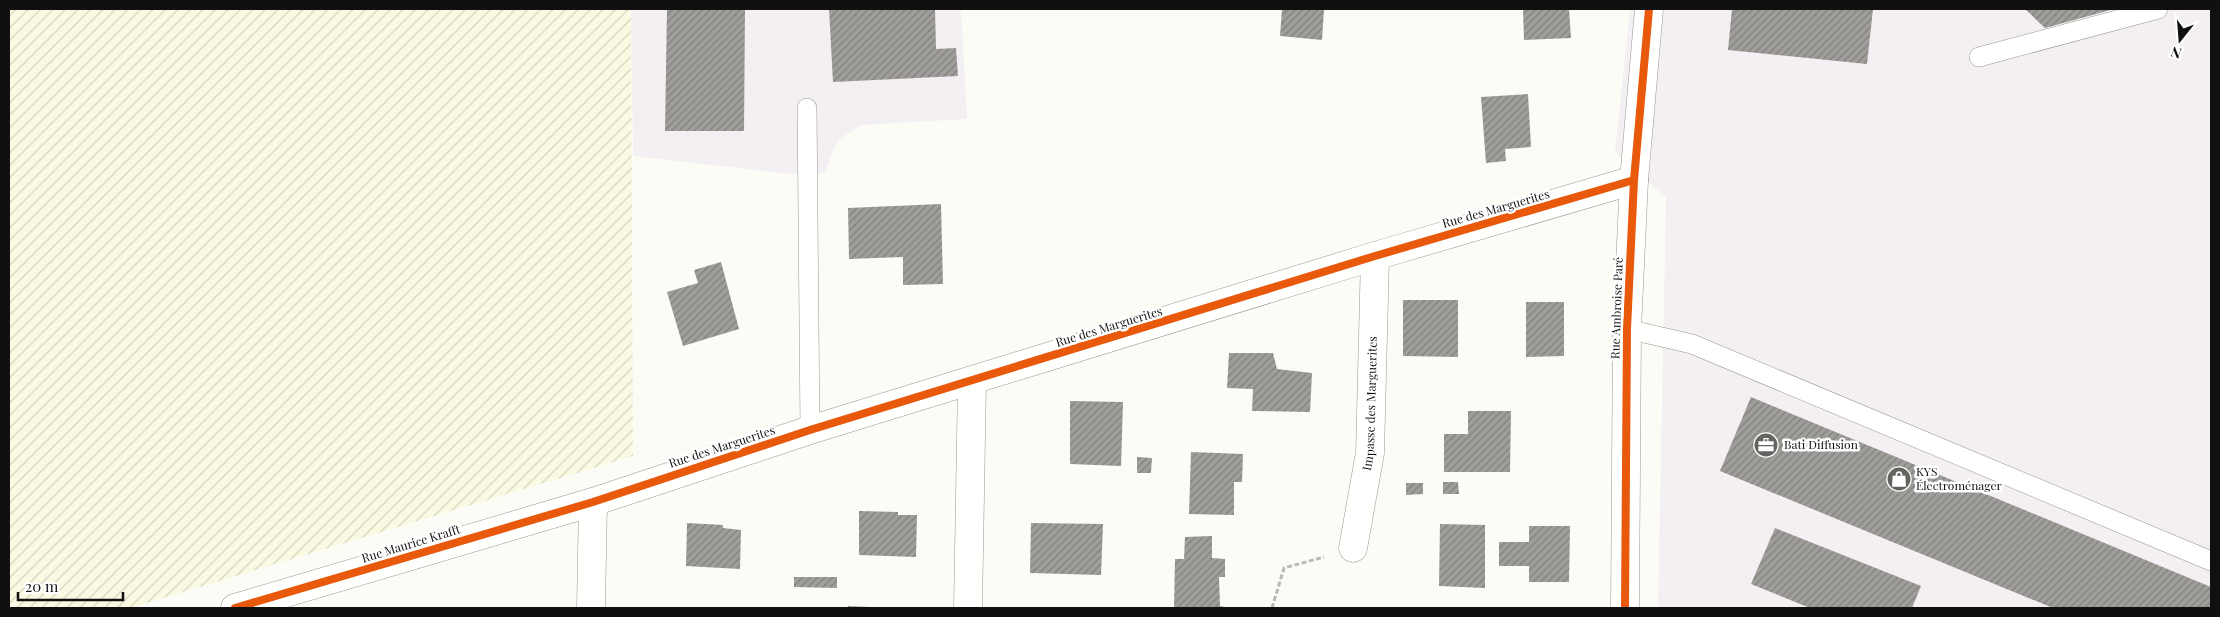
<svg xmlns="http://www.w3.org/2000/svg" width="2220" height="617" font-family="'Playfair Display',serif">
<defs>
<pattern id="farmland-furrows" width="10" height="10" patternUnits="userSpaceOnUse" patternTransform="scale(1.25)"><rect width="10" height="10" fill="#faf9e1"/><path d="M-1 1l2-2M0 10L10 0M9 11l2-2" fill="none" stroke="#d5d4c0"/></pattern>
<pattern id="building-hatch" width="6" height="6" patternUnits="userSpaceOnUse" patternTransform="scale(1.25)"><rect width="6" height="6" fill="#a09e9b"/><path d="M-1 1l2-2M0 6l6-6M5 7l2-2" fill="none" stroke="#817f7d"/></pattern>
</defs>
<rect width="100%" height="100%" fill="#fcfcf6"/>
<g fill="#f4eff2">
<path d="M 631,9 L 961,9 L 967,119 L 861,125 L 837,141 L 825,173 L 790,174 L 633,156 Z"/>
<path d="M 1630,9 L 2211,9 L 2211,608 L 1658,608 L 1666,198 L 1615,152 Z"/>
</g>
<path fill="url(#farmland-furrows)" d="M 9,9 L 631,9 L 633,456 L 130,608 L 9,608 Z"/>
<g fill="url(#building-hatch)">
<path d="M 667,9 L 745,9 L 744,131 L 665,131 Z"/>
<path d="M 829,9 L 935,9 L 936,49 L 956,48 L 958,76 L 833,82 Z"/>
<path d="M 1282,9 L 1324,9 L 1322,40 L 1280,36 Z"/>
<path d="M 1523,9 L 1569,9 L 1571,38 L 1524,40 Z"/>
<path d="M 1732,9 L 1873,9 L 1867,64 L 1728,50 Z"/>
<path d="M 2025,9 L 2114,9 L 2045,28 Z"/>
<path d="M 1528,94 L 1531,147 L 1505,149 L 1506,161 L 1486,163 L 1481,97 Z"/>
<path d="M 941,204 L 943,284 L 903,285 L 903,257 L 849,259 L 848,208 Z"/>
<path d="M 721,262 L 739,329 L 683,346 L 667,292 L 698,283 L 694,270 Z"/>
<path d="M 1403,300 L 1458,300 L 1458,357 L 1403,356 Z"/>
<path d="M 1526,302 L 1564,302 L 1564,356 L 1526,357 Z"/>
<path d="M 1229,353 L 1273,353 L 1277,369 L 1312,373 L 1310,412 L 1252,411 L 1253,389 L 1227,388 Z"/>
<path d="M 1751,397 L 2211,587 L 2211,608 L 2053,608 L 1720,471 Z"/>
<path d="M 1070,401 L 1123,402 L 1121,466 L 1070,464 Z"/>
<path d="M 1468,411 L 1511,411 L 1510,472 L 1444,472 L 1444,434 L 1468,434 Z"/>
<path d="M 1191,452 L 1243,454 L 1242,482 L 1234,482 L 1234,515 L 1189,514 Z"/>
<path d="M 1137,457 L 1152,458 L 1151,473 L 1137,473 Z"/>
<path d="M 1443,482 L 1458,482 L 1459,494 L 1443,494 Z"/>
<path d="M 1406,483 L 1423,483 L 1423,494 L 1406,495 Z"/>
<path d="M 859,511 L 898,512 L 898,515 L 917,515 L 916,557 L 859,555 Z"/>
<path d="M 687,523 L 723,525 L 723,528 L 741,530 L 740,569 L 686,566 Z"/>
<path d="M 1031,523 L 1103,524 L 1101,575 L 1030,573 Z"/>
<path d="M 1440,524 L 1485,525 L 1485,588 L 1439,586 Z"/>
<path d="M 1529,526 L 1570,526 L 1569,582 L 1529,582 L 1529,566 L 1499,566 L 1499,542 L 1529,542 Z"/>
<path d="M 1775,528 L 1921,586 L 1912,608 L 1810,608 L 1751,584 Z"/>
<path d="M 1212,536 L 1212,558 L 1225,559 L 1225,577 L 1219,577 L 1220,606 L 1229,608 L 1174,608 L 1175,559 L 1184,559 L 1185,537 Z"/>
<path d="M 794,577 L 837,577 L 837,588 L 794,587 Z"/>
<path d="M 848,606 L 870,607 L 870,608 L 848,608 Z"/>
</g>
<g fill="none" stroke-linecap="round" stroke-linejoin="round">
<defs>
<g id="lane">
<path d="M 1979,57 L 2158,9"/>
<path d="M 807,108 L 810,430"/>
<path d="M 1627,329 L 1692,344 L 2211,561"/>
</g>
<g id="street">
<path id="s1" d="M 1353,548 L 1370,453 L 1375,256"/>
<path d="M 235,608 L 593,502 L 810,430 L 1375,256 L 1634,180"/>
<path d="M 591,608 L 593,502"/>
<path d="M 968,608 L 972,382"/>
<path d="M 1625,608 L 1627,329 L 1634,180 L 1649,9"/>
</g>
</defs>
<use href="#lane" stroke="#969694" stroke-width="20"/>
<use href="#street" stroke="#969694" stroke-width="29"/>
<path stroke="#b9b9b8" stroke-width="3" stroke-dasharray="5 2.5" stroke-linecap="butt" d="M 1272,608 L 1284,568 L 1324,557"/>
<use href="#lane" stroke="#fffffe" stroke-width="19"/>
<use href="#street" stroke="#fffffe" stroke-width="28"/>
<defs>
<g id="cycleway">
<path d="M 235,608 L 593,502 L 810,430 L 1375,256 L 1634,180"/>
<path d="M 1625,608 L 1627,329 L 1634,180 L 1649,9"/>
</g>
</defs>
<use href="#cycleway" stroke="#fff" stroke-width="11"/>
<use href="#cycleway" stroke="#e8590c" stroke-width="8"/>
</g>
<defs>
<symbol id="office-disc" viewBox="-11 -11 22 22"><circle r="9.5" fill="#636360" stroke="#fff"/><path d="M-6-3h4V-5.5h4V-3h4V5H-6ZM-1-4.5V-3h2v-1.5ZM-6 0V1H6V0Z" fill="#fff"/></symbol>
<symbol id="shop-disc" viewBox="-11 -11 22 22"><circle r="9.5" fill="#636360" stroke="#fff"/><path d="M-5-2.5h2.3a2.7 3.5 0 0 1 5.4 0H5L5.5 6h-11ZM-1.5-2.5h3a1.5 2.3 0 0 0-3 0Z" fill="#fff"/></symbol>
</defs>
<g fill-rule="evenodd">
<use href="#office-disc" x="1752" y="431" width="28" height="28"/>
<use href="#shop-disc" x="1885" y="465" width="28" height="28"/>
</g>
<g text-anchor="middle" stroke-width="5" stroke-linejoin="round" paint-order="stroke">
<g font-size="12" fill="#101010" stroke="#fff">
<text transform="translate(1496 209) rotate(-16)" y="4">Rue des Marguerites</text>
<text transform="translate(1617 308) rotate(-88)" y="4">Rue Ambroise Paré</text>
<text transform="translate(1109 327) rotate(-17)" y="4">Rue des Marguerites</text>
<text dy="4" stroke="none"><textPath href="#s1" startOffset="146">Impasse des Marguerites</textPath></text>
<text transform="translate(722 447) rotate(-18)" y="4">Rue des Marguerites</text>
<text transform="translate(411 544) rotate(-17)" y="4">Rue Maurice Krafft</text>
</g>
<g font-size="12" fill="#101010" stroke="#fff" text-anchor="start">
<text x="1784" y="449">Bati Diffusion</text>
<text x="1916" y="476">KYS<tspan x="1916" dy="14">Électroménager</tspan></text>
</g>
</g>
<rect width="2220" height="617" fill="none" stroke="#101010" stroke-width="20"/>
<g transform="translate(2180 40) rotate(197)" stroke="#ffffff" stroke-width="4" paint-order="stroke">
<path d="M0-4L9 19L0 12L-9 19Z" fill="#101010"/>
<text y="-8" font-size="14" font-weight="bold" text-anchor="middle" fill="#101010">N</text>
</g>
<path d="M18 592v8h105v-8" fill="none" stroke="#101010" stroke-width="2.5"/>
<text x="25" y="592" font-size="15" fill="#101010" stroke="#ffffff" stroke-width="4" paint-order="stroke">20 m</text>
</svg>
